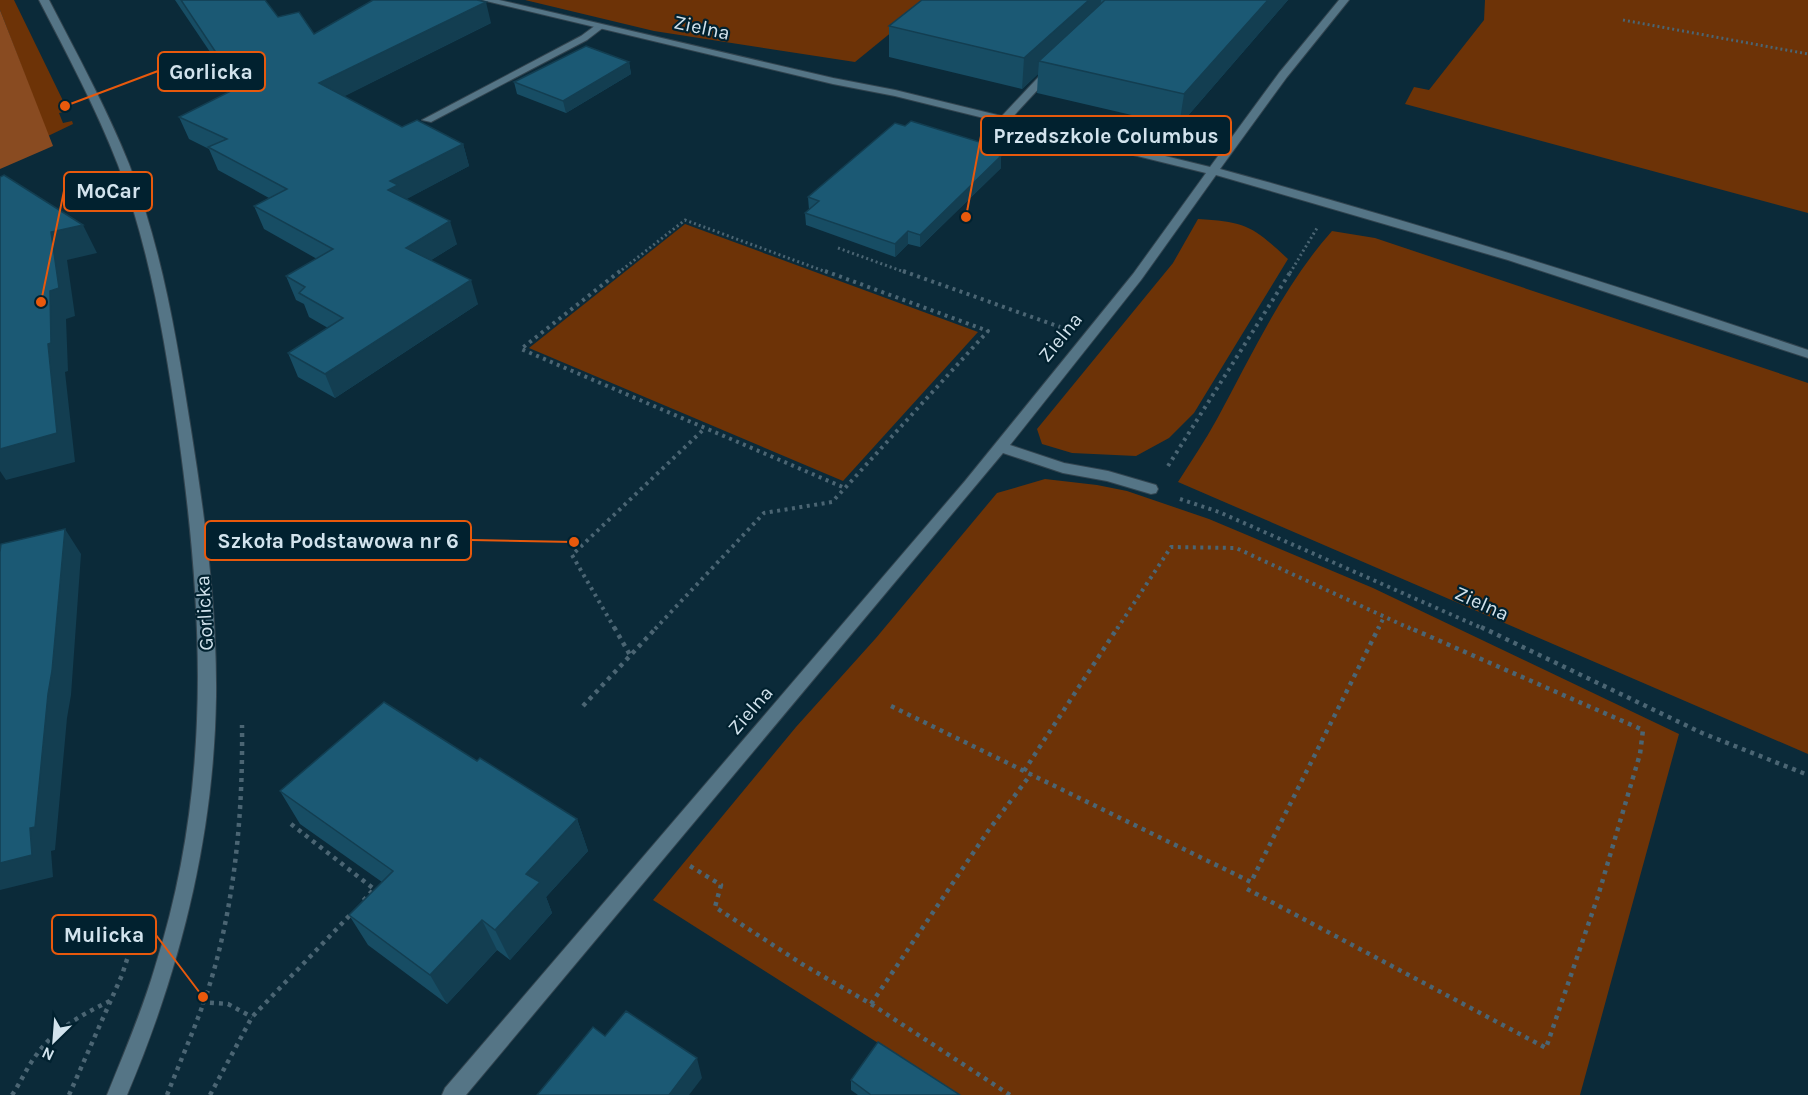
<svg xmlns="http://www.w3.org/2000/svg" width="1808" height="1095" font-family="Karla,sans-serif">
<rect width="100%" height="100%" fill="#0b2a39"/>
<g fill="#6d3307">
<path d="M 0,0 L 14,0 L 68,111 L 59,113 L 63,123 L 72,121 L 73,124 L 48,136 L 0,10 Z"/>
<path d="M 525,0 L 931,0 L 855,62 L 654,31 Z"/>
<path d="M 1485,0 L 1808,0 L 1808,213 L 1405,104 L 1414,87 L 1429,90 L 1484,20 Z"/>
<path d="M 1198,219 C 1247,222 1252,226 1288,259 L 1194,413 L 1169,438 L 1136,456 L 1072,453 L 1042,444 L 1037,429 L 1173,263 Z"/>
<path d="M 685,224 L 978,332 L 843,481 L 529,348 Z"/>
<path d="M 1332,231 L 1375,238 L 1808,383 L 1808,754 L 1178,482 C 1191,461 1205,441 1217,419 C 1252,355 1283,286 1332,231 Z"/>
<path d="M 1045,479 L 1097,485 L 1127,491 L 1209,519 L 1373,588 L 1679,734 L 1580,1095 L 960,1095 L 653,900 L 796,727 L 876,638 L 997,493 Z"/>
</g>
<path fill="#894b21" d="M 0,10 L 53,146 L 0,169 Z"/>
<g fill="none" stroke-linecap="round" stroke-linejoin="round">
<defs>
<g id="service">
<path d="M 596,25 L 604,27 L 587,40 L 431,122 L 422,120 L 581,36 Z"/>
<path d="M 1047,68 L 1056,70 L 1008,122 L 1000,122 L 1000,118 Z"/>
</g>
<path id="minor" d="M 482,0 L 499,0 L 833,78 L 895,90 L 1210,167 L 1279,73 L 1339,0 L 1349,0 L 1287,77 L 1220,169 C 1418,223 1613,284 1808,350 L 1808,358 L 1508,260 L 1216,175 L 1141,280 L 1010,445 L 1064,463 L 1108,471 L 1156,485 L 1158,489 L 1156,493 L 1151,494 L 1107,481 L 1063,473 L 1003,453 L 466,1095 L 442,1095 L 445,1088 L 965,481 L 1133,274 L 1206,173 L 895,96 L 833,84 Z"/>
<path id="tertiary" d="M 39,0 L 49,0 C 77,54 106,107 129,164 C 162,249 177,340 191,430 C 205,518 217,607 216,697 C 214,835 181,968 127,1095 L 107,1095 C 124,1053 142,1011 155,967 C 212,787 204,616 178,431 C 165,341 150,250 118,165 C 96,108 67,54 39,0 Z"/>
</defs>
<use href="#service" stroke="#32444f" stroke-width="2"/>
<use href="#minor" stroke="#32444f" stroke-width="2"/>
<use href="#tertiary" stroke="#32444f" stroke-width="2"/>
<g stroke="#4b6573" stroke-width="3" stroke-dasharray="2 3" stroke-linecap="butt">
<path d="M 1623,20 L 1808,54"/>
<path d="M 838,248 L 907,273"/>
<path d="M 618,273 L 685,220 L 829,273"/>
<path d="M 1290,273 L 1317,228"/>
</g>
<g stroke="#4b6573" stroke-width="4" stroke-dasharray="3 4.5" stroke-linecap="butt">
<path d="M 620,271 L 521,349 L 845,488"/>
<path d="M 825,271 L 988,331 L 845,488"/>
<path d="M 903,271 L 1060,327"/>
<path d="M 1168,466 L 1291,271"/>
<path d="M 1180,499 L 1219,512 L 1484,629"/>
<path d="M 615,629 L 572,555 L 705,428"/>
<path d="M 655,629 L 764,513 L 832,502 L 845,488"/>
<path d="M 1117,629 L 1171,547 L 1236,548 L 1411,629"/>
<path d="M 1378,629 L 1384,617"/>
</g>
<g stroke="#4b6573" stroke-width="4.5" stroke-dasharray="4 5" stroke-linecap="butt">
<path d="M 614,627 L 630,655"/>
<path d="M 1481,627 L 1702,733 L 1808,775"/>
<path d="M 583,706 L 657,627"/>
<path d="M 891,706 L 1251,882 L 1379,627"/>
<path d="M 1024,771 L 1118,627"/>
<path d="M 291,824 L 374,889 L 363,901"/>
<path d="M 690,866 L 721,885 L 715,907 L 802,964 L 871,1004 L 1010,1095"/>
<path d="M 1247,889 L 1546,1048 L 1598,896 L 1640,754 L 1643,730 L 1408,627"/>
<path d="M 201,1002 L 228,1004 L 252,1017"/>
<path d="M 871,1004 L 988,831 L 1031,774"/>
<path d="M 12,1095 C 21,1082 27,1067 37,1054 C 55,1029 83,1014 110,1001"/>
<path d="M 69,1095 L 122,975 L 141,916"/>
<path d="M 167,1095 C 183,1054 202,1013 214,970 C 236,891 243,808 242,725"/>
<path d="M 210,1095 L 252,1017 L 352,913"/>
</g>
<use href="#service" fill="#557586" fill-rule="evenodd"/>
<use href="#minor" fill="#557586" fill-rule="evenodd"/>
<use href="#tertiary" fill="#557586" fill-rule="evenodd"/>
</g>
<g fill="#174d64">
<path d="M 175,0 L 265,0 L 278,17 L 314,34 L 491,23 L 344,96 L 402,127 L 463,144 L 469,166 L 406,199 L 457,244 L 431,260 L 478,304 L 335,398 L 298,377 L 288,353 L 328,328 L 309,317 L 304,304 L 296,300 L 286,276 L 317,259 L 264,229 L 254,206 L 269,198 L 218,170 L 209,149 L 189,139 L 179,117 L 235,89 Z"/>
<path d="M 922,0 L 1288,0 L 1179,126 L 1037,93 L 1038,74 L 1022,89 L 889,57 L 889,26 Z"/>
<path d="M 629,62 L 631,74 L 566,113 L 517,94 L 514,82 Z"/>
<path d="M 996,147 L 996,154 L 1001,168 L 920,247 L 908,244 L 895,257 L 806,225 L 805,213 L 809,210 L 808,197 Z"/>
<path d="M 477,761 L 577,819 L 588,851 L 546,897 L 552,913 L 510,960 L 497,950 L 447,1004 L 368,945 L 349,915 L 382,882 L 300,824 L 280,791 Z"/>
<path d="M 851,1080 L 960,1095 L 858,1095 L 851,1090 Z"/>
</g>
<g fill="#133e51">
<path d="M 1089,0 L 1101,0 L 1099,19 L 1039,61 L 1038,74 L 1022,89 L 1024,58 Z"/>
<path d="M 1268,0 L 1288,0 L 1179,126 L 1184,94 Z"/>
<path d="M 486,2 L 491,23 L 327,105 L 319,83 Z"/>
<path d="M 629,62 L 631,74 L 566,113 L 563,101 Z"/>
<path d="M 463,144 L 469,166 L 403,201 L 388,190 L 390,181 Z"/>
<path d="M 996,147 L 995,159 L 990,153 Z"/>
<path d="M 1001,156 L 1001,168 L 920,247 L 920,235 Z"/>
<path d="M 450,221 L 457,244 L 414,271 L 406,248 Z"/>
<path d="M 83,225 L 97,253 L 67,260 L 75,316 L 66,319 L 68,371 L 65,372 L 75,462 L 6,480 L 0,471 L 0,449 L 48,344 L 51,232 Z"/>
<path d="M 908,231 L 908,244 L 895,257 L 895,244 Z"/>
<path d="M 471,280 L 478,304 L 335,398 L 325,374 Z"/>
<path d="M 65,529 L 81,554 L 71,695 L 67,718 L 55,850 L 51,851 L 53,877 L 0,890 L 0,863 L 30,828 Z"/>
<path d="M 577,819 L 588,851 L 546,897 L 552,913 L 510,960 L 495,930 L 526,874 Z"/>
<path d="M 482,920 L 497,950 L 447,1004 L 430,975 Z"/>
<path d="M 697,1058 L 702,1078 L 689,1095 L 669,1095 Z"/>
</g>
<g fill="#1b5974" stroke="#133e51" stroke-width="1.5">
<path d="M 181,0 L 265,0 L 278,17 L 299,12 L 314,34 L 373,0 L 477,0 L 486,2 L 319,83 L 402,127 L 417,120 L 463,144 L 390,181 L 398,185 L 388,190 L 450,221 L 406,248 L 471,280 L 325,374 L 288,353 L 343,318 L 299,293 L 305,287 L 286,276 L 333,249 L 254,206 L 287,189 L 208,147 L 227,139 L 179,117 L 239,87 Z"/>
<path d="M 922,0 L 1089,0 L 1024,58 L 889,26 Z"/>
<path d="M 1105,0 L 1268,0 L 1184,94 L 1039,61 Z"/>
<path d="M 586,46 L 629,62 L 563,101 L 514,82 Z"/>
<path d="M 911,121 L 996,147 L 990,153 L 1001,156 L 920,235 L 908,231 L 895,244 L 805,213 L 819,201 L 808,197 L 895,123 L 905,126 Z"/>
<path d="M 4,175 L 83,225 L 51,232 L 59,288 L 50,291 L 51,343 L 48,344 L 57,433 L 0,449 L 0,177 Z"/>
<path d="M 65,529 L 52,671 L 48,694 L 35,827 L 30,828 L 32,855 L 0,863 L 0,552 L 1,544 Z"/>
<path d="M 384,702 L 477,761 L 480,758 L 577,819 L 526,874 L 540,882 L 495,930 L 482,920 L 430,975 L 349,915 L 393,871 L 280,791 Z"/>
<path d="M 626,1011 L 697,1058 L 669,1095 L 537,1095 L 593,1027 L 605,1036 Z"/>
<path d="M 878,1042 L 960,1095 L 871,1095 L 851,1080 Z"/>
</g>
<g text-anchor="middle" stroke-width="4.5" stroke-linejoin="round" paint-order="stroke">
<g font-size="20" fill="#d2e3ed" stroke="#01212f">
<text transform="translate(702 27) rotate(12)" y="7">Zielna</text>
<text transform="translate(1060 337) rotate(-51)" y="7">Zielna</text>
<text transform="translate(1482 603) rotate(24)" y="7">Zielna</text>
<text transform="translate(204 613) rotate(-93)" y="7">Gorlicka</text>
<text transform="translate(750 710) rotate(-49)" y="7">Zielna</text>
</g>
</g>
<path fill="none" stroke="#e8590c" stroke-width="2" d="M65 106L158 71M966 217L981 136M41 302L64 191M574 542L471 540M203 997L156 935"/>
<g fill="#e8590c" stroke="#01212f" stroke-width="2">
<circle cx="65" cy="106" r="6"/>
<circle cx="966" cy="217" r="6"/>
<circle cx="41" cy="302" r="6"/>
<circle cx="574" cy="542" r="6"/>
<circle cx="203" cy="997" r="6"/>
</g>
<g fill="#01212f" stroke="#e8590c" stroke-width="2">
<rect x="158" y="52" width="107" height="39" rx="6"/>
<rect x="981" y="116" width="250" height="39" rx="6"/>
<rect x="64" y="172" width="88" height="39" rx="6"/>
<rect x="205" y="521" width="266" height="39" rx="6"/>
<rect x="52" y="915" width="104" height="39" rx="6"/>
</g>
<g font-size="21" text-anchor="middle" font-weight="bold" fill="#d2e3ed">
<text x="211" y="79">Gorlicka</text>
<text x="1106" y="143">Przedszkole Columbus</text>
<text x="108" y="198">MoCar</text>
<text x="338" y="548">Szkoła Podstawowa nr 6</text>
<text x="104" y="942">Mulicka</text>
</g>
<g transform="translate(54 1041) rotate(205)" stroke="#01212f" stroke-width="4.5" paint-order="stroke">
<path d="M0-4.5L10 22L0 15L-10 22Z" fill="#d2e3ed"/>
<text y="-9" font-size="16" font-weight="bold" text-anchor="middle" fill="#d2e3ed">N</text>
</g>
</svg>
